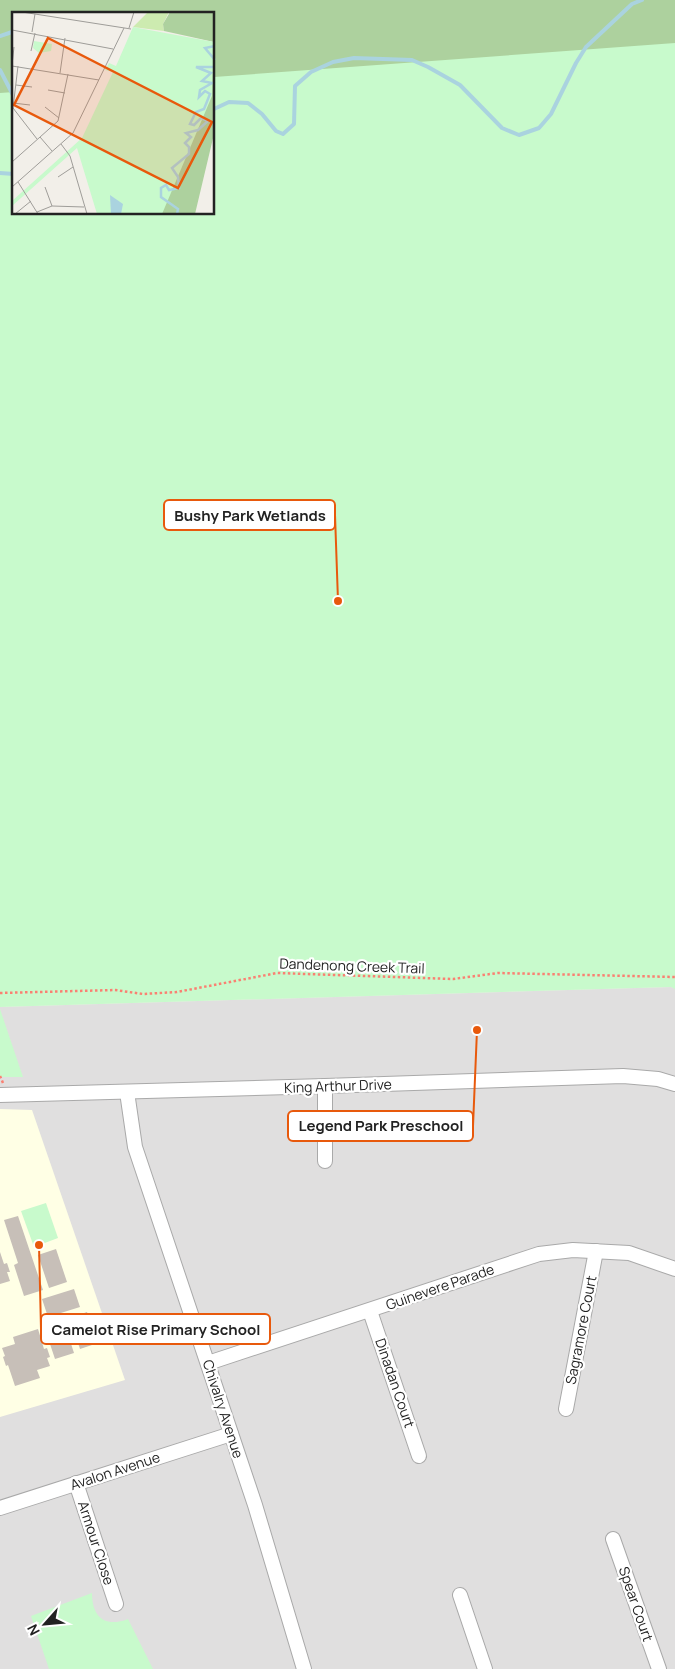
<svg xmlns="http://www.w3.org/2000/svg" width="675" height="1669" font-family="Manrope,sans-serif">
<rect width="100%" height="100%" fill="#f2efe9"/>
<path fill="#e0dfdf" d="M 671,987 L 675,988 L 675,1669 L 0,1669 L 0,1007 Z"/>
<path fill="#ffffe5" d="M 0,1109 L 32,1110 L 125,1380 L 0,1417 Z"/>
<path fill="#add19e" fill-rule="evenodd" d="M 0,0 L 675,0 L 675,227 L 0,304 ZM 14,14 L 214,14 L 214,214 L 14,214 Z"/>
<g fill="#c8facc">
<path d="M 675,43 L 675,989 L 671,987 L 0,1007 L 0,93 L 14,92 L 14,214 L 214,214 L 214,77 Z"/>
<path d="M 0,1009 L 23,1077 L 0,1077 Z"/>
<path d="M 46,1203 L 58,1238 L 34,1247 L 21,1211 Z"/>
<path d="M 92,1593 C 92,1617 105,1628 128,1619 L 153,1669 L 49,1669 L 31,1616 Z"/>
</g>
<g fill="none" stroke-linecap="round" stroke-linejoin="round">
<g stroke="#aad3df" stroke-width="4">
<path d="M 0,36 L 12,32 L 14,34"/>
<path d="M 0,70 L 14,97"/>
<path d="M 214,109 L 229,102 L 248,103 L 262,114 L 276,131 L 283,134 L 294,124 L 295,86 L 311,72 L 333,62 L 354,58 L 412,60 L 428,67 L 460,85 L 502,128 L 519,135 L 539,128 L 551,114 L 576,63 L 586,47 L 632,4 L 642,0"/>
<path d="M 0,173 L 14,174"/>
</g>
</g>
<g fill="#c7bfb8">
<path d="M 18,1216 L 43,1290 L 24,1296 L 14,1265 L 18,1263 L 4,1220 Z"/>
<path d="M 56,1249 L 67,1282 L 49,1288 L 38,1255 Z"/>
<path d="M 0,1252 L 4,1264 L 7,1263 L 10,1272 L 7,1272 L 10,1281 L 0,1284 Z"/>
<path d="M 74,1289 L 80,1307 L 48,1317 L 42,1299 Z"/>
<path d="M 87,1312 L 98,1343 L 80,1349 L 70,1318 Z"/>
<path d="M 63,1319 L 74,1353 L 55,1359 L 44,1326 Z"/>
<path d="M 38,1329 L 44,1349 L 47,1348 L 50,1357 L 47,1358 L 50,1366 L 37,1370 L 40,1378 L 15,1386 L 8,1365 L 6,1366 L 3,1357 L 5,1356 L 2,1348 L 15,1344 L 13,1337 Z"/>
</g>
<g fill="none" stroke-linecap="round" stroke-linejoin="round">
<defs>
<g id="minor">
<path d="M 325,1086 L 325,1161"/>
<path d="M 127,1092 L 135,1147 L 255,1505 L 304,1669"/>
<path d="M 0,1095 L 325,1086 L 623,1076 L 658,1079 L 675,1084"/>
<path d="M 370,1311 L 419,1456"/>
<path d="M 208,1363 L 539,1254 L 573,1250 L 629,1253 L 675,1269"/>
<path d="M 566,1409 L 596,1251"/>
<path d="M 76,1483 L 116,1604"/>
<path d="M 0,1508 L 231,1434"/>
<path d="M 613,1539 L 659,1669"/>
<path d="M 460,1595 L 485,1669"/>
</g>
</defs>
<use href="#minor" stroke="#a9a9a9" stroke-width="16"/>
<g stroke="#fa8072" stroke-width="2.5" stroke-dasharray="2.5 2.5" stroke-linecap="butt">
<path d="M 0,993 L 115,990 L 143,994 L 177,992 L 277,973 L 453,979 L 498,973 L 675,977"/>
<path d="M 0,1076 L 3,1083"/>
</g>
<use href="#minor" stroke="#fff" stroke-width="14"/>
</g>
<g text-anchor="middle" stroke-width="4.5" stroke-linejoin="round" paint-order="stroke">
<g font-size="14" fill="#222" stroke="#fff">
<text transform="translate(352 966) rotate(2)" y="5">Dandenong Creek Trail</text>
<text transform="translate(338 1086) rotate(-2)" y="5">King Arthur Drive</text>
<text transform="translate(440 1287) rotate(-19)" y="5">Guinevere Parade</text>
<text transform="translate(581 1330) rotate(-79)" y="5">Sagramore Court</text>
<text transform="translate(395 1383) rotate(71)" y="5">Dinadan Court</text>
<text transform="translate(223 1409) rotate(72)" y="5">Chivalry Avenue</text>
<text transform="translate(115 1471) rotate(-18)" y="5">Avalon Avenue</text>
<text transform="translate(96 1543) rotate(72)" y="5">Armour Close</text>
<text transform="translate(636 1604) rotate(71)" y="5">Spear Court</text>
</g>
</g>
<g transform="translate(12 12)">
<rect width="202" height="202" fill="#f2efe9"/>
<path d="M 136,0 L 157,0 L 151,12 L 152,19 L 121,15 Z" fill="#cdebb0"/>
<path d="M 158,0 L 202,0 L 202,30 L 152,19 L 151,12 ZM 202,32 L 202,122 L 183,202 L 121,202 Z" fill="#add19e"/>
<path d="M 121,15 L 202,30 L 200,84 L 150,202 L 85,202 L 65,136 L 0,194 L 0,189 L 70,126 L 101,60 L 93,58 L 97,51 L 104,54 ZM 22,29 L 40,32 L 39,39 L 27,41 L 21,36 Z" fill="#c8facc"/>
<path d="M 98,183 L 111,192 L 109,202 L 99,202 Z" fill="#aad3df"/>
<path fill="none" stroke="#aad3df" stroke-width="2.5" d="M 203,34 L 193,36 L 203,48M 165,202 L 166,197 L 149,185 L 149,176 L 154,173 L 157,178 L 167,176 L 166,165 L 160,156 L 177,142 L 177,135 L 173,131 L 179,125 L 174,121 L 186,118 L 196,109 L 189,106 L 182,113 L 178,112 L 184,100 L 192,97 L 198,82 L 193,79 L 187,85 L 188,78 L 200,71 L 190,69 L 199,61 L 184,55 L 203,55"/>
<path fill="none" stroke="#9f9d99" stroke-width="1" d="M 10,0 L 119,17M 117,16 L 122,0M 0,18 L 101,37M 20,20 L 23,2M 19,39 L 23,21M 0,53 L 2,35M 0,54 L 87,68M 6,54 L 1,96 L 25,127M 48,61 L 53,26M 4,73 L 20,75M 36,78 L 53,81M 1,91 L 18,93M 33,95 L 47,106M 28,125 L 40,139M 49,132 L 58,144 L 75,202M 0,150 L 46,109 L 56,62M 46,165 L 61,155M 6,170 L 26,202M 0,175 L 61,121 L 112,16M 33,175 L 40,194M 25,200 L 40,194 L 72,195M 3,202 L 19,189"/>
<path fill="#e8590c" fill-opacity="0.15" stroke="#e8590c" stroke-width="2.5" d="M 36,26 L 200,110 L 166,176 L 2,93 Z"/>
<rect width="202" height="202" fill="none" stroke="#222" stroke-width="2.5"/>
</g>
<path fill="none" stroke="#e8590c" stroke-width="2" d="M338 601L335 515M477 1030L473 1126M39 1245L41 1329"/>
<g fill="#e8590c" stroke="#fff" stroke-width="2">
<circle cx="338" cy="601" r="5"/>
<circle cx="477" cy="1030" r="5"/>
<circle cx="39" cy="1245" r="5"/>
</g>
<g fill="#fff" stroke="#e8590c" stroke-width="2">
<rect x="164" y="500" width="171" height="30" rx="5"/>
<rect x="288" y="1111" width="185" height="30" rx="5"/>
<rect x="41" y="1314" width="229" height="30" rx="5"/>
</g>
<g font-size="15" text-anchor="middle" font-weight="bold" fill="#222">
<text x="250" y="521">Bushy Park Wetlands</text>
<text x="381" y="1131">Legend Park Preschool</text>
<text x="156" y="1335">Camelot Rise Primary School</text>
</g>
<g transform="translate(45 1624) rotate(243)" stroke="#ffffff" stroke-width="4" paint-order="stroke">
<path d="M0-4L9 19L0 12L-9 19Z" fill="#222222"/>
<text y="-8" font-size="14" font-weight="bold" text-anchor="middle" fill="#222222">N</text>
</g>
</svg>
